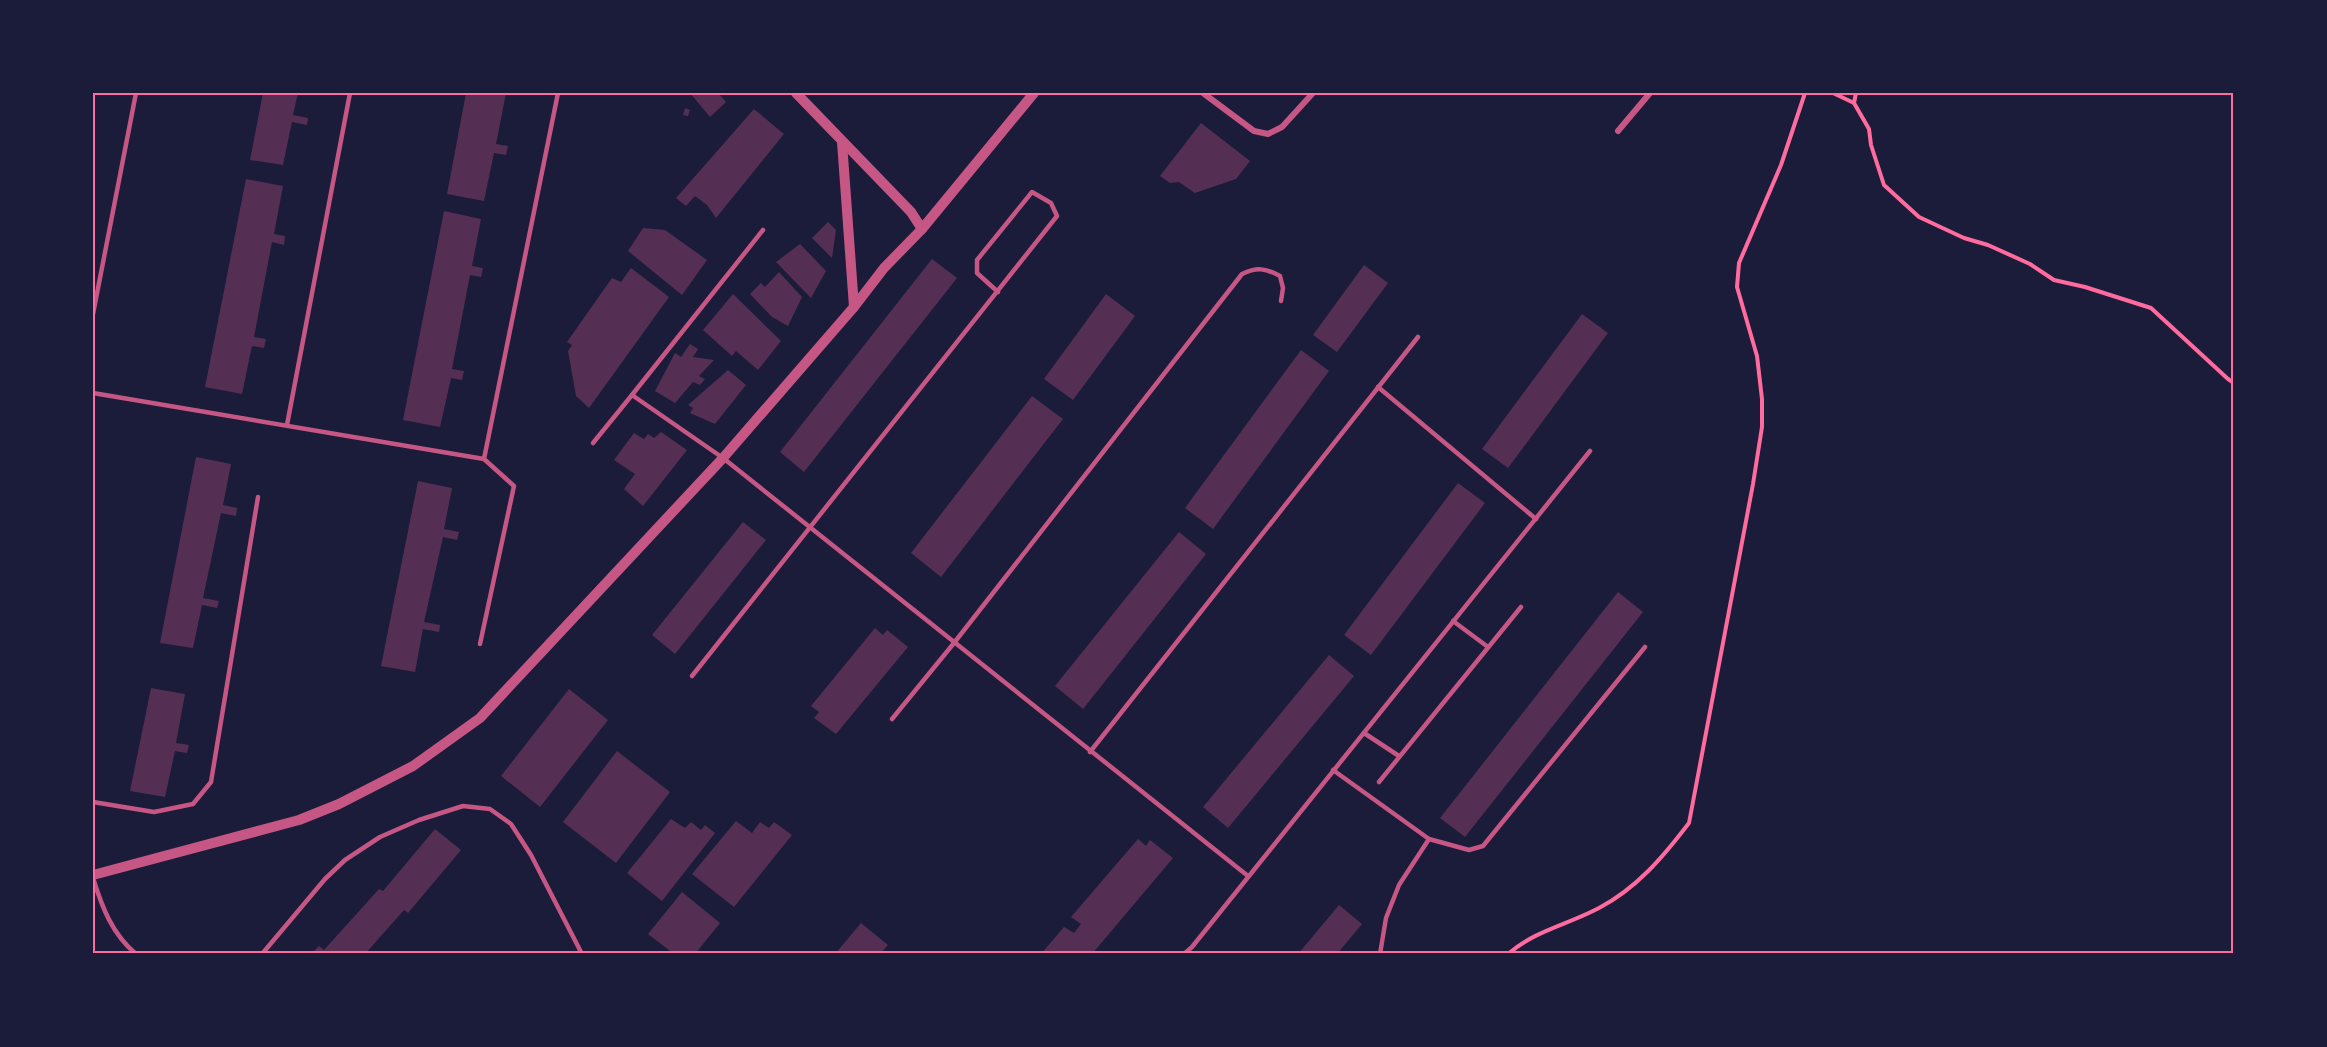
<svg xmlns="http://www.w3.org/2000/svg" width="2327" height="1047" font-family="Ubuntu,sans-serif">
<rect width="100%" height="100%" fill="#1b1b3a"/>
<g fill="#542f53">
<path d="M 263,93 L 298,93 L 293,115 L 308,118 L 307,125 L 292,122 L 283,165 L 250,160 Z"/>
<path d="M 466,93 L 506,93 L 496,144 L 508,146 L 506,155 L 494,153 L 484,201 L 447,194 Z"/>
<path d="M 690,93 L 723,93 L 720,95 L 726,102 L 710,117 Z"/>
<path d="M 685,108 L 690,110 L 688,116 L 683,115 Z"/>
<path d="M 754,109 L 784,134 L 716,218 L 707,205 L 695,196 L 686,206 L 676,198 Z"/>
<path d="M 1201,123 L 1250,161 L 1236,179 L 1195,193 L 1179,182 L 1170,183 L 1160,176 Z"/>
<path d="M 246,179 L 283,186 L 274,234 L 285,236 L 284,245 L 272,242 L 254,337 L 266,339 L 264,348 L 252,346 L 242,394 L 205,387 Z"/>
<path d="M 444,211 L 481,219 L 472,266 L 483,268 L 481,277 L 470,275 L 452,369 L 464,371 L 462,380 L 451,378 L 440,427 L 403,420 Z"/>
<path d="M 828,222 L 836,230 L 832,258 L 812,238 Z"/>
<path d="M 643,228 L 665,230 L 707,260 L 682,295 L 628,251 Z"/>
<path d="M 800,244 L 826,271 L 811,298 L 776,262 Z"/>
<path d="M 932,259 L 957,278 L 804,472 L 780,452 Z"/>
<path d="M 1364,265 L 1388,283 L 1337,352 L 1313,335 Z"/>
<path d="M 631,268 L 669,297 L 589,408 L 576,396 L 568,351 L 572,345 L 567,342 L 612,278 L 621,282 Z"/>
<path d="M 779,272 L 802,297 L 788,326 L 772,317 L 750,294 L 761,283 L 765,287 Z"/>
<path d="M 733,294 L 781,341 L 758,370 L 736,351 L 732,356 L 703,330 Z"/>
<path d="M 1106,294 L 1135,316 L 1073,400 L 1044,379 Z"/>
<path d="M 1582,314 L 1608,333 L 1508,468 L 1482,449 Z"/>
<path d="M 690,344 L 698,349 L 693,357 L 714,360 L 699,376 L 705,379 L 700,385 L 693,382 L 675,403 L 655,391 L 675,353 L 681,357 Z"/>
<path d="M 1301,350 L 1329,371 L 1213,529 L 1185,508 Z"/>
<path d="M 728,370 L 746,385 L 715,424 L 690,413 L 693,408 L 688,405 Z"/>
<path d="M 1032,396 L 1063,419 L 941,577 L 911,553 Z"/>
<path d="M 661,432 L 687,450 L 643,506 L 624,489 L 635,474 L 614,460 L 634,433 L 644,439 L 648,434 L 654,438 Z"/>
<path d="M 196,457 L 231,464 L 223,505 L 237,508 L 236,516 L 221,513 L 203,598 L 219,601 L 217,608 L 202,605 L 193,648 L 160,643 Z"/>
<path d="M 418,481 L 452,488 L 444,529 L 459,532 L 457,540 L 443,537 L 424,622 L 440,625 L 439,632 L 423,629 L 415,672 L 381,666 Z"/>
<path d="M 1458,483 L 1485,503 L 1371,655 L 1344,635 Z"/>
<path d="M 743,522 L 766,540 L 675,654 L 652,635 Z"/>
<path d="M 1179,532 L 1206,554 L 1083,709 L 1055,686 Z"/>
<path d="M 1618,592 L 1643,612 L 1465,837 L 1440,818 Z"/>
<path d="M 875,628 L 883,635 L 887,630 L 908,647 L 836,734 L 814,718 L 819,712 L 811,706 Z"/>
<path d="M 1329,655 L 1354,676 L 1228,828 L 1203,807 Z"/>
<path d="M 151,688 L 185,694 L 176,743 L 189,745 L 187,753 L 175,751 L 165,797 L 130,791 Z"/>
<path d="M 569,689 L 608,720 L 540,807 L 501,776 Z"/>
<path d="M 617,751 L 670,792 L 616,863 L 563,822 Z"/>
<path d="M 671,819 L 685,828 L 691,822 L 701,830 L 705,825 L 715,833 L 662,901 L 627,873 Z"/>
<path d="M 736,821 L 752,833 L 760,822 L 769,828 L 774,822 L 792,835 L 734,907 L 692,874 Z"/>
<path d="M 435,829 L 461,850 L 408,913 L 404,910 L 365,954 L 311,954 L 319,946 L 324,950 L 379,889 L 383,891 Z"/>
<path d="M 1138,839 L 1146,846 L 1150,840 L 1173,858 L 1092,954 L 1041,954 L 1064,927 L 1074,933 L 1081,924 L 1071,917 Z"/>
<path d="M 682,892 L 720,923 L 695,954 L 674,954 L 648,934 Z"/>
<path d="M 1339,905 L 1362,924 L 1337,954 L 1298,954 Z"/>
<path d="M 861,923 L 888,945 L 880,954 L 835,954 Z"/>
</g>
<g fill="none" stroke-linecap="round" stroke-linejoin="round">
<g stroke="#ff6b9d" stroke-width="4">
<path d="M 1833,93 L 1854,103"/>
<path d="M 1856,93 L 1854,103 L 1869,129 L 1871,145 L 1884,185 L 1919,217 L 1964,238 L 1988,245 L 2030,264 L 2054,280 L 2085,287 L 2151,308 L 2228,379 L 2234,383"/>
<path d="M 1508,954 C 1536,930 1567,925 1599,908 C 1637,888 1663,857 1689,823 L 1753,484 L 1762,427 L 1762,399 L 1757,356 L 1737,287 L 1739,263 L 1781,165 L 1805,93"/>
</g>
<g stroke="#c65784" stroke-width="4.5">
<path d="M 763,230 L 632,395 L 723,458 L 1248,876"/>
<path d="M 93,314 L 136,93"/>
<path d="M 1378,387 L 1536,519"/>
<path d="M 93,393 L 484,459"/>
<path d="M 287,425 L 350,93"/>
<path d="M 593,443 L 632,395"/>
<path d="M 1453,621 L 1488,647"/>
<path d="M 480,644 L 514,486 L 484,459 L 558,93"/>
<path d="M 692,676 L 1057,216 L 1051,203 L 1032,192 L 977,260 L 977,273 L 998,292"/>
<path d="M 892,719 L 954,643 L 1242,274 C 1257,267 1265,268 1280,276 L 1283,288 L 1281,301"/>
<path d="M 1364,733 L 1399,756"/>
<path d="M 1090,752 L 1418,337"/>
<path d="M 1333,770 L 1429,839 L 1469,850 L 1483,846 L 1645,647"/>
<path d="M 1379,782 L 1521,607"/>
<path d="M 93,802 L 154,812 L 193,804 L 211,782 L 258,497"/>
<path d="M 93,878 C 102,907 112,934 136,954"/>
<path d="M 262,954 L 325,879 L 345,860 L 380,837 L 419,820 L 463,806 L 490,809 L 511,824 L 531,855 L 582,954"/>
<path d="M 1184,954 L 1192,947 L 1590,451"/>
<path d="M 1380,954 L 1386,918 L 1399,885 L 1429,839"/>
</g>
<g stroke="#c65784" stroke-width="6">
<path d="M 1203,93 L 1254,131 L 1268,134 L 1282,127 L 1313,93"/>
<path d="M 1618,131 L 1650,93"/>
</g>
<g stroke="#c65784" stroke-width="10">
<path d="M 796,93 L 911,212 L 922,229"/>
<path d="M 842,142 L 854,307"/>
<path d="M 93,875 L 299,820 L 339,804 L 413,766 L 480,718 L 723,458 L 854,307 L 884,268 L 922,229 L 1034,93"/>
</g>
</g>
<rect width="2327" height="1047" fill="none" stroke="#1b1b3a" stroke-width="189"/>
<rect x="94" y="94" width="2138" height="858" fill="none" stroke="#ff6b9d" stroke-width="2"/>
</svg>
